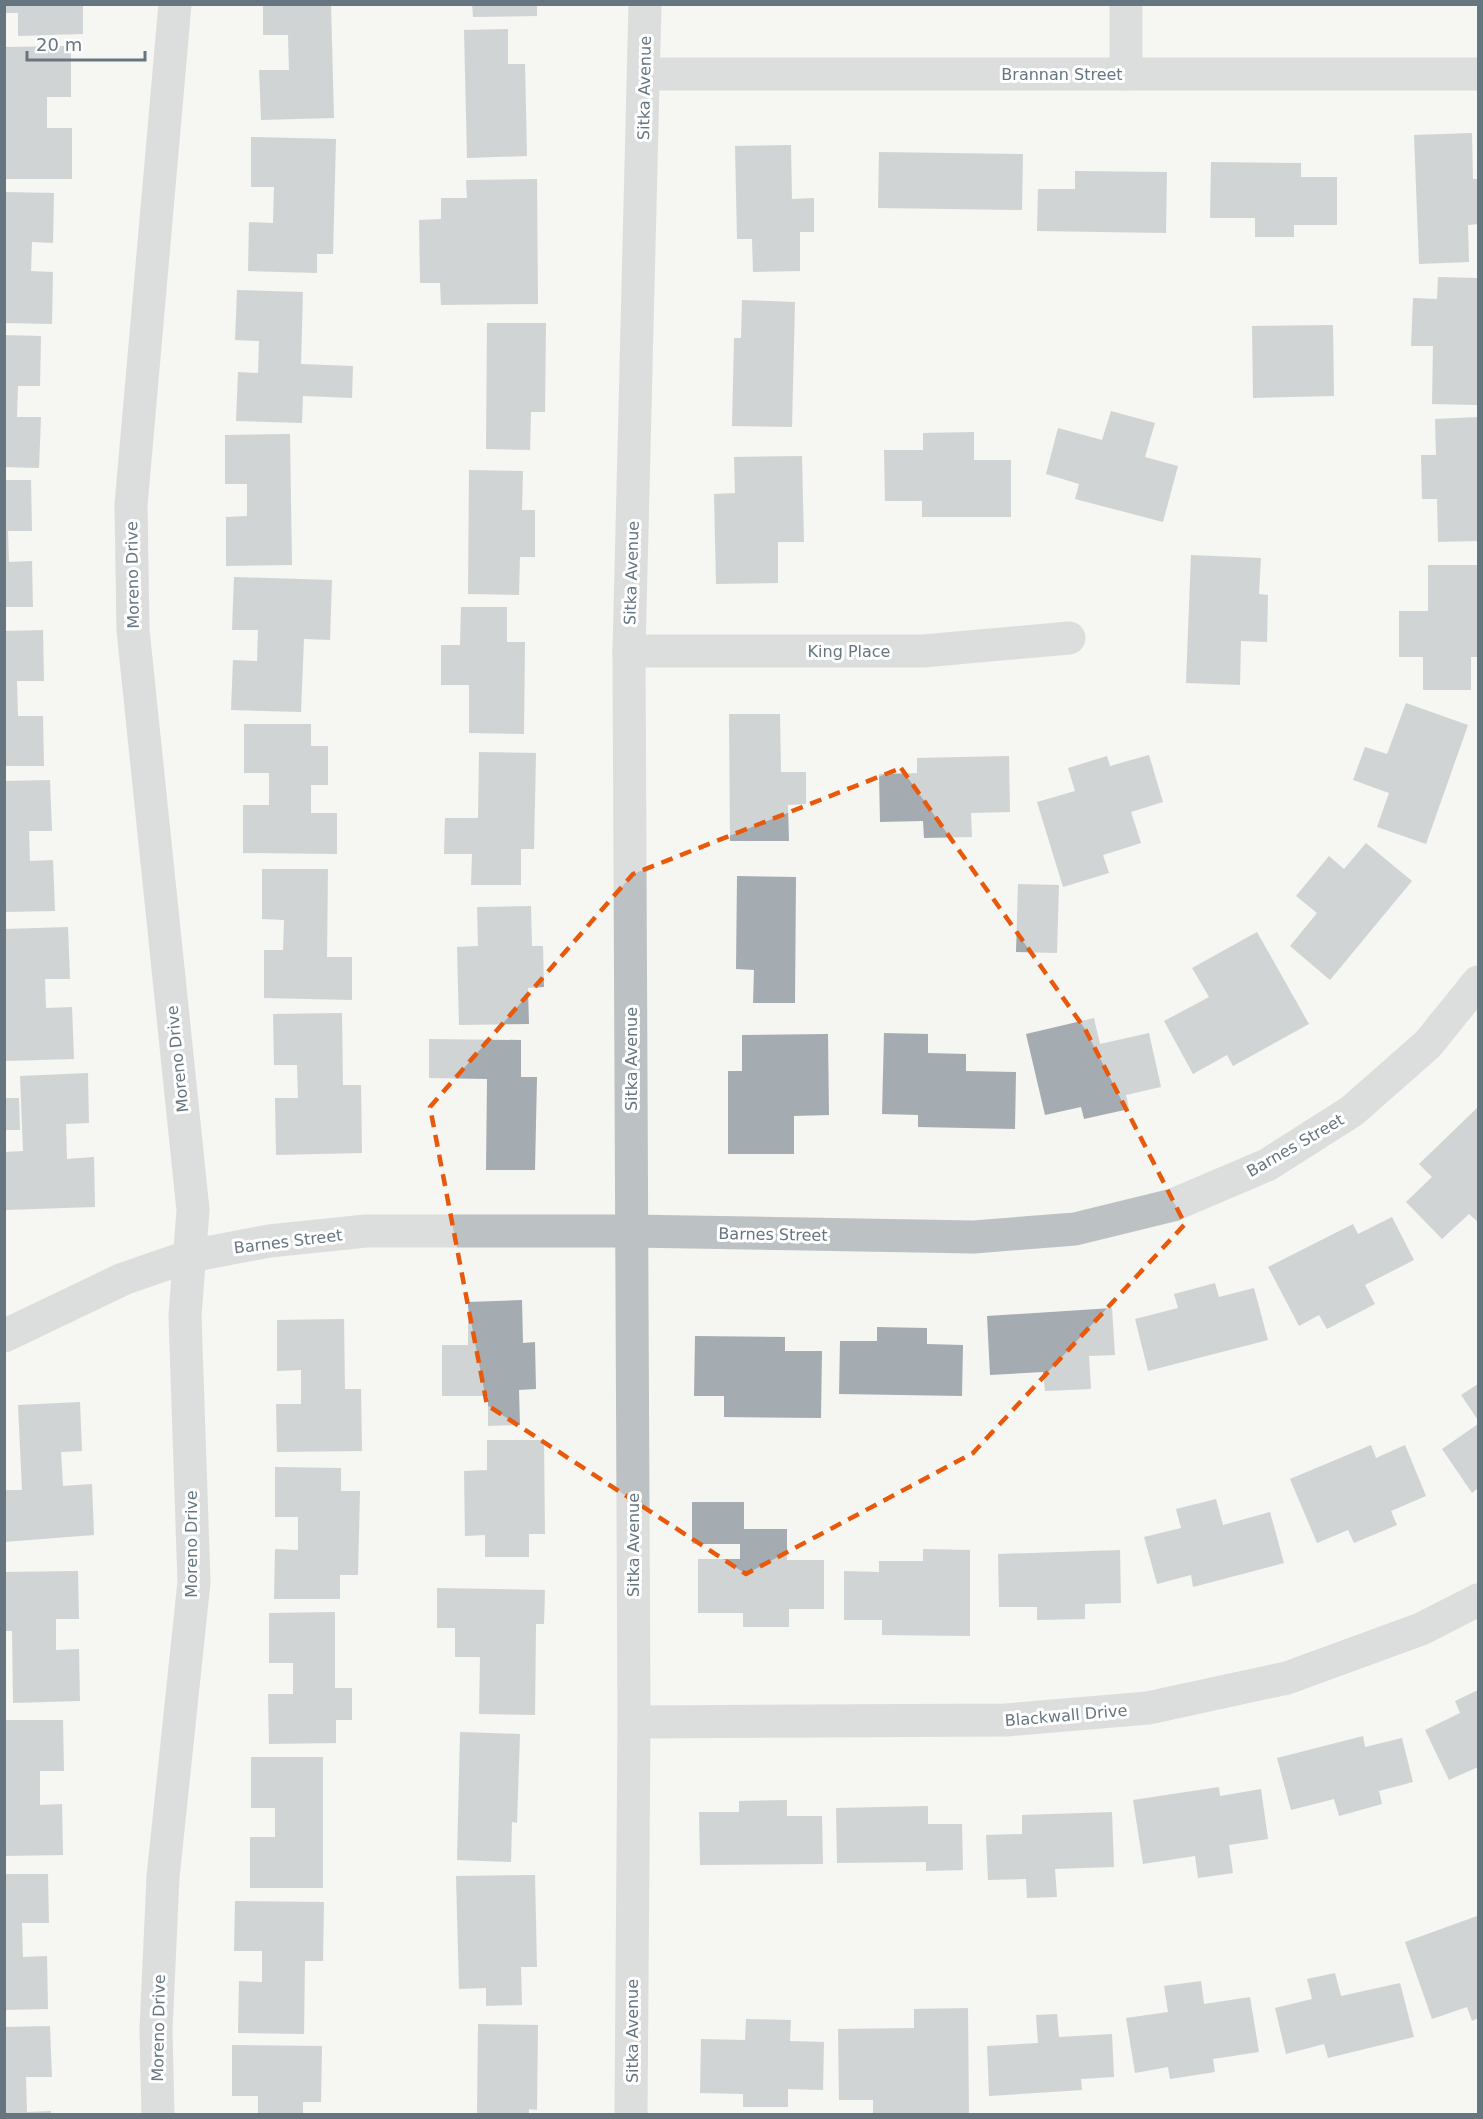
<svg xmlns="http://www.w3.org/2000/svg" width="1483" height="2119" font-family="'DejaVu Sans',sans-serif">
<rect width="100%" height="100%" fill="#f5f5f2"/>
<g fill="#a4acb1">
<path d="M 4,4 L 83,4 L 83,34 L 18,36 L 18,13 L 4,13 Z"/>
<path d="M 263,4 L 331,4 L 334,118 L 261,120 L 259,70 L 289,70 L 288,35 L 263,35 Z"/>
<path d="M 472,4 L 537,4 L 537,16 L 473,17 Z"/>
<path d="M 508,29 L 508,64 L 525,64 L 527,156 L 467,158 L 464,30 Z"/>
<path d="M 71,46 L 71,97 L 47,97 L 47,128 L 72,128 L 72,179 L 5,179 L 4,47 Z"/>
<path d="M 1472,133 L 1473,179 L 1478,179 L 1478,224 L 1468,225 L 1469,262 L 1419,264 L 1414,135 Z"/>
<path d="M 251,137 L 336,139 L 333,254 L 317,254 L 317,273 L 248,271 L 249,222 L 273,223 L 274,187 L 251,187 Z"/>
<path d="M 791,145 L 792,199 L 814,198 L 814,232 L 800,232 L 800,271 L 753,272 L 752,239 L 737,239 L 735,146 Z"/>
<path d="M 879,152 L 1023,154 L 1022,210 L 878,208 Z"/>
<path d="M 1211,162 L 1301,163 L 1301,177 L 1337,177 L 1337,225 L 1294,225 L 1294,237 L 1255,237 L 1255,218 L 1210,218 Z"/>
<path d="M 1075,171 L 1167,172 L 1166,233 L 1037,231 L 1038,189 L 1075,189 Z"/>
<path d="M 537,179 L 538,304 L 441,305 L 440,283 L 420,283 L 419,220 L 441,219 L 441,198 L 467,198 L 466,180 Z"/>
<path d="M 4,192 L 54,193 L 53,243 L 32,242 L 31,271 L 53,272 L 52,324 L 4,323 Z"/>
<path d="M 1438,277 L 1478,278 L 1477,405 L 1432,404 L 1433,346 L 1411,346 L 1413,298 L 1437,299 Z"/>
<path d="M 237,290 L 303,292 L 301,364 L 353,366 L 352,398 L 303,396 L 302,423 L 236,421 L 238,372 L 258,373 L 259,341 L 235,340 Z"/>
<path d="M 742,300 L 795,302 L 792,427 L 732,426 L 734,338 L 741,338 Z"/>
<path d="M 487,323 L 546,323 L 545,412 L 531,412 L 530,450 L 486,449 Z"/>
<path d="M 1333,325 L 1334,396 L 1253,398 L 1252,326 Z"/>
<path d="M 4,335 L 41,336 L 40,386 L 18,386 L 17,417 L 41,417 L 39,468 L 4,467 Z"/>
<path d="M 1111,411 L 1155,423 L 1145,457 L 1178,466 L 1163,522 L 1075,499 L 1079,484 L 1046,474 L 1058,428 L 1102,440 Z"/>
<path d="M 1478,417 L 1478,541 L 1438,542 L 1437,499 L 1422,499 L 1421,455 L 1436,455 L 1435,419 Z"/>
<path d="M 974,432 L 974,460 L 1011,460 L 1011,517 L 922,517 L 922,501 L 885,501 L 884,450 L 923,450 L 923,433 Z"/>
<path d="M 290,434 L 292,565 L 226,566 L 226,517 L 247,516 L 247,484 L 225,484 L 225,435 Z"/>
<path d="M 802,456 L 804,542 L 778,542 L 778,583 L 716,584 L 714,494 L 735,493 L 734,457 Z"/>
<path d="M 469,470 L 523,471 L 522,510 L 535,510 L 535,557 L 520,557 L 519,595 L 468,594 Z"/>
<path d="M 4,480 L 31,480 L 32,531 L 8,531 L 9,562 L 32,561 L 33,607 L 4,607 Z"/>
<path d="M 1191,555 L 1261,558 L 1259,594 L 1268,595 L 1267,642 L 1241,641 L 1240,685 L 1186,683 Z"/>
<path d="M 1428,565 L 1478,565 L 1478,657 L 1471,657 L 1471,690 L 1423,690 L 1423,657 L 1399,657 L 1399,611 L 1428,611 Z"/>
<path d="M 234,577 L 332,580 L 330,640 L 304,639 L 301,712 L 231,710 L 233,660 L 257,661 L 258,630 L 232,630 Z"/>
<path d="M 461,607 L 507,607 L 507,642 L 525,642 L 524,734 L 469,733 L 469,685 L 441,685 L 441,645 L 460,645 Z"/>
<path d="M 43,630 L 44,681 L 17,681 L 18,716 L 43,716 L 44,766 L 4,766 L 4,631 Z"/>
<path d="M 1406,703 L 1468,725 L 1426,844 L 1377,827 L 1389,793 L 1353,780 L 1365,747 L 1387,754 Z"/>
<path d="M 729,714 L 780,714 L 781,772 L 806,772 L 806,804 L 788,805 L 789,841 L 730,841 Z"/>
<path d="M 244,724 L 311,724 L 311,746 L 328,746 L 328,785 L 311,785 L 311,813 L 337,813 L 337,854 L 243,853 L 243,805 L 269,805 L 269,773 L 244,773 Z"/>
<path d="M 479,752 L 536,753 L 534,849 L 521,849 L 521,885 L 471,885 L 472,854 L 444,854 L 445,818 L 478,818 Z"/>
<path d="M 1149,755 L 1163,802 L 1131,812 L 1141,843 L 1103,855 L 1109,873 L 1063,887 L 1037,802 L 1075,791 L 1068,768 L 1107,756 L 1110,766 Z"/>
<path d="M 1009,756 L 1010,812 L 971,813 L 972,837 L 924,838 L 923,821 L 880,822 L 879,774 L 917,773 L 917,758 Z"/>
<path d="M 50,780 L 52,831 L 29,831 L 30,861 L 53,860 L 55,911 L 4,912 L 4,781 Z"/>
<path d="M 1366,843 L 1412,881 L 1330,980 L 1290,946 L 1317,913 L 1296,896 L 1329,856 L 1344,869 Z"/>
<path d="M 262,869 L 328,869 L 327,957 L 352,957 L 352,1000 L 264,998 L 264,950 L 283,950 L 284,920 L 262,919 Z"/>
<path d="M 737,876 L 796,877 L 795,1003 L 753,1003 L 754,970 L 736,969 Z"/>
<path d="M 1018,884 L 1059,885 L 1057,953 L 1016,952 Z"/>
<path d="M 531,906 L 532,946 L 543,946 L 544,987 L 528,988 L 529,1024 L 459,1025 L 457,947 L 478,946 L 477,907 Z"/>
<path d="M 68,927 L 70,979 L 45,979 L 46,1008 L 72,1007 L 74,1059 L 5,1061 L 4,929 Z"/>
<path d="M 1257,932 L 1309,1024 L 1233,1066 L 1227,1055 L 1193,1074 L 1164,1021 L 1209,997 L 1192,968 Z"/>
<path d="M 342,1013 L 343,1085 L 361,1085 L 362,1153 L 276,1155 L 275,1098 L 298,1098 L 297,1065 L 274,1065 L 273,1014 Z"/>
<path d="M 1094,1018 L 1100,1044 L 1149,1033 L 1161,1087 L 1126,1095 L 1129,1109 L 1084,1119 L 1081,1107 L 1045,1115 L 1026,1034 Z"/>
<path d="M 884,1033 L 928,1034 L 928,1053 L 966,1054 L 966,1071 L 1016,1072 L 1015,1129 L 918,1127 L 918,1115 L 882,1114 Z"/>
<path d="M 828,1034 L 829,1115 L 794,1116 L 794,1154 L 728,1154 L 728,1071 L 742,1071 L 742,1035 Z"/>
<path d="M 429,1039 L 521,1040 L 521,1077 L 537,1077 L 535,1170 L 486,1170 L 487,1079 L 429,1078 Z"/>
<path d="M 88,1073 L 89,1123 L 66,1124 L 67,1159 L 94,1157 L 95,1207 L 4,1210 L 4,1152 L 23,1151 L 20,1076 Z"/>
<path d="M 4,1098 L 19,1098 L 20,1130 L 4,1130 Z"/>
<path d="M 1478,1107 L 1478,1222 L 1469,1214 L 1442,1239 L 1406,1202 L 1432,1177 L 1419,1164 Z"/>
<path d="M 1392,1217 L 1414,1260 L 1365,1285 L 1375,1304 L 1327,1329 L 1319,1315 L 1299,1326 L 1268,1267 L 1353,1224 L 1358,1234 Z"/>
<path d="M 1215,1283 L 1219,1297 L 1254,1288 L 1268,1340 L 1148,1371 L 1135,1319 L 1178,1308 L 1174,1294 Z"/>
<path d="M 522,1300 L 523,1343 L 535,1342 L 536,1389 L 519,1390 L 520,1425 L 488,1426 L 488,1396 L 442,1396 L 442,1345 L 468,1345 L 468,1302 Z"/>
<path d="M 1112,1308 L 1115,1355 L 1089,1356 L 1091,1389 L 1045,1391 L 1043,1372 L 990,1375 L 987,1316 Z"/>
<path d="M 344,1319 L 345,1389 L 361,1389 L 362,1451 L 277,1452 L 276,1404 L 301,1404 L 301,1370 L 277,1371 L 277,1320 Z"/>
<path d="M 877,1327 L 927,1328 L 927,1344 L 963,1345 L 962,1396 L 839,1394 L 840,1341 L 877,1341 Z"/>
<path d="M 695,1336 L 785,1337 L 785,1351 L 822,1351 L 821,1418 L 724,1417 L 724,1396 L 694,1396 Z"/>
<path d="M 1478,1384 L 1478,1420 L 1461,1395 Z"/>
<path d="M 80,1402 L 82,1451 L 61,1452 L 63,1486 L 92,1484 L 94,1535 L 4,1542 L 4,1490 L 22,1490 L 18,1405 Z"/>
<path d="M 1478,1424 L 1478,1488 L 1472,1493 L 1442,1449 Z"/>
<path d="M 487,1440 L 544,1440 L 545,1534 L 529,1534 L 529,1557 L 485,1557 L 485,1535 L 465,1536 L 464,1471 L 487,1470 Z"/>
<path d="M 1371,1445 L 1376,1458 L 1405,1445 L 1426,1496 L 1391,1511 L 1397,1525 L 1354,1543 L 1348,1530 L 1317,1543 L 1290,1479 Z"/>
<path d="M 275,1467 L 341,1468 L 341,1491 L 360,1491 L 358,1575 L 340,1575 L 340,1599 L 274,1599 L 275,1549 L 298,1550 L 298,1517 L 275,1517 Z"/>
<path d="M 1216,1499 L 1223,1525 L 1270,1512 L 1284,1563 L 1193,1587 L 1191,1575 L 1157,1584 L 1144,1537 L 1181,1528 L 1176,1509 Z"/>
<path d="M 692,1502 L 744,1502 L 744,1529 L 787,1529 L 787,1560 L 824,1560 L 824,1609 L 789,1609 L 789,1627 L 743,1627 L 743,1613 L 698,1613 L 698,1559 L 740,1559 L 740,1544 L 692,1544 Z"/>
<path d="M 923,1549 L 970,1550 L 970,1636 L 882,1635 L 882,1620 L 844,1620 L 844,1571 L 879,1572 L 879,1561 L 923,1561 Z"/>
<path d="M 1120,1550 L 1121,1603 L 1085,1604 L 1085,1619 L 1037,1620 L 1037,1607 L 999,1607 L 998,1554 Z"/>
<path d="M 78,1571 L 79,1619 L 56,1619 L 56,1650 L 79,1649 L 80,1701 L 13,1703 L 12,1631 L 4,1631 L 4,1572 Z"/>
<path d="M 437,1588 L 545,1590 L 544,1624 L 536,1624 L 535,1715 L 479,1714 L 480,1657 L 455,1657 L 455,1628 L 437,1628 Z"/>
<path d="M 335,1612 L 335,1688 L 352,1688 L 352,1720 L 336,1720 L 336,1743 L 269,1744 L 268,1694 L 293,1694 L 293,1663 L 269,1663 L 269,1613 Z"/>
<path d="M 1478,1690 L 1478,1767 L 1449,1780 L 1425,1730 L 1460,1713 L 1455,1701 Z"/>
<path d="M 4,1720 L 63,1720 L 64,1771 L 40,1771 L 40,1805 L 62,1804 L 63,1855 L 4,1856 Z"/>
<path d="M 460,1732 L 520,1734 L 517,1823 L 512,1822 L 511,1862 L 457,1860 Z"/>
<path d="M 1363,1736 L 1365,1747 L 1402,1738 L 1413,1782 L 1379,1791 L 1382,1804 L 1339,1816 L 1334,1799 L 1291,1810 L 1277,1758 Z"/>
<path d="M 251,1757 L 323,1757 L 323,1888 L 250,1888 L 250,1837 L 275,1837 L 275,1808 L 251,1808 Z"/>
<path d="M 1219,1787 L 1220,1796 L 1261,1789 L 1268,1839 L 1229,1845 L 1233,1873 L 1198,1878 L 1195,1856 L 1143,1864 L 1133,1800 Z"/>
<path d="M 787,1800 L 787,1816 L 822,1816 L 823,1864 L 700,1865 L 699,1812 L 739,1812 L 739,1801 Z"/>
<path d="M 928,1806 L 928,1824 L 962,1824 L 963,1870 L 926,1871 L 926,1862 L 837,1863 L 836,1808 Z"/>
<path d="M 1112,1812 L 1114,1867 L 1055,1869 L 1057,1897 L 1027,1898 L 1026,1879 L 988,1880 L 986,1835 L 1022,1834 L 1022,1815 Z"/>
<path d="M 4,1874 L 48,1874 L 49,1923 L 22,1923 L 23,1957 L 47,1956 L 48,2009 L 4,2010 Z"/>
<path d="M 535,1875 L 537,1967 L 521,1967 L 522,2005 L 486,2006 L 486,1988 L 459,1989 L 456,1876 Z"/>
<path d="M 235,1901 L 324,1902 L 323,1961 L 305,1961 L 304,2034 L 238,2033 L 239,1981 L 262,1982 L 262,1951 L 234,1951 Z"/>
<path d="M 1477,1916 L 1478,2018 L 1472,2021 L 1467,2007 L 1432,2019 L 1405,1942 Z"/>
<path d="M 1335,1973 L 1341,1996 L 1400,1983 L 1414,2037 L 1328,2058 L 1324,2044 L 1286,2054 L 1275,2008 L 1312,1999 L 1307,1979 Z"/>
<path d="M 1201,1981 L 1204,2004 L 1250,1997 L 1259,2052 L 1213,2059 L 1215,2072 L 1170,2079 L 1168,2067 L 1135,2073 L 1126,2018 L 1168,2012 L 1164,1986 Z"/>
<path d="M 968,2008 L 969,2114 L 873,2114 L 873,2100 L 839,2100 L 838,2029 L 914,2028 L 914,2009 Z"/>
<path d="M 1057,2014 L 1059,2037 L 1112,2034 L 1114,2077 L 1081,2079 L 1082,2090 L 989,2096 L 987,2046 L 1038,2043 L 1036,2015 Z"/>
<path d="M 746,2019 L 791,2020 L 790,2041 L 824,2042 L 823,2090 L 788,2089 L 788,2107 L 743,2107 L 743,2094 L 700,2093 L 701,2039 L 745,2040 Z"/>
<path d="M 478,2024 L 538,2025 L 537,2110 L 529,2109 L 529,2114 L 477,2114 Z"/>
<path d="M 50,2026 L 52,2077 L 26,2077 L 27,2112 L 51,2111 L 51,2114 L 4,2114 L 4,2027 Z"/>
<path d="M 232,2045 L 322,2046 L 321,2102 L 303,2102 L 303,2114 L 258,2114 L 258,2096 L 232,2096 Z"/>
</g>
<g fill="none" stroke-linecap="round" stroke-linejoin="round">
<g stroke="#bcc1c4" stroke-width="33">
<path d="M 1126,4 L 1126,74"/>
<path d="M 645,74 L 1478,74"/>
<path d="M 629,651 L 923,651 L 1069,638"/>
<path d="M 4,1336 L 123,1279 L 190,1256 L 269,1241 L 366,1231 L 632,1231 L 974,1237 L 1075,1229 L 1173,1205 L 1267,1165 L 1352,1111 L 1428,1044 L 1478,982"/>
<path d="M 634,1722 L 1006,1720 L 1148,1708 L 1287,1678 L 1421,1629 L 1478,1600"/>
<path d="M 158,2114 L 156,2030 L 163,1877 L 194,1582 L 185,1316 L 193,1210 L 133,630 L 131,505 L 175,4"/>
<path d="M 631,2114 L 634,1722 L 629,651 L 645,4"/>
</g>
</g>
<path d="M0 0H1483V2119H0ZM 901,768 L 1085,1029 L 1185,1224 L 973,1453 L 746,1574 L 487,1405 L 430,1107 L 633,874 Z" fill="#f5f5f2" fill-opacity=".55" fill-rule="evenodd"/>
<path fill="none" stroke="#e8590c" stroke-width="4.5" stroke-dasharray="12 8" stroke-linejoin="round" d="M 901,768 L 1085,1029 L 1185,1224 L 973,1453 L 746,1574 L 487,1405 L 430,1107 L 633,874 Z"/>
<g text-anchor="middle" stroke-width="6" stroke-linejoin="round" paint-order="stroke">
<g font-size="16" fill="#667681" stroke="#fff">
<text x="1062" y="80">Brannan Street</text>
<text transform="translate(644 88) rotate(-89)" y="6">Sitka Avenue</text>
<text transform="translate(631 573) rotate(-88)" y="6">Sitka Avenue</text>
<text transform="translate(132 575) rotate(-91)" y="6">Moreno Drive</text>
<text x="849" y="657">King Place</text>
<text transform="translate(177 1059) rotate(-96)" y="6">Moreno Drive</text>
<text transform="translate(631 1059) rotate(-90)" y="6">Sitka Avenue</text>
<text transform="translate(1295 1145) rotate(-30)" y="6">Barnes Street</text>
<text transform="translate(773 1234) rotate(1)" y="6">Barnes Street</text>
<text transform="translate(288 1241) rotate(-7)" y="6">Barnes Street</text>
<text transform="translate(191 1544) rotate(-90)" y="6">Moreno Drive</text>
<text transform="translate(633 1545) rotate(-90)" y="6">Sitka Avenue</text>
<text transform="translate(1066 1715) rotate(-5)" y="6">Blackwall Drive</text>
<text transform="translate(158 2028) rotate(-89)" y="6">Moreno Drive</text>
<text transform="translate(632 2031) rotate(-90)" y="6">Sitka Avenue</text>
</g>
</g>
<rect width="1483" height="2119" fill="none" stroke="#667681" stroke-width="12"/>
<path d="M27 51v9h118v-9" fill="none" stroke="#667681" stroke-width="3"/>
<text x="36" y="51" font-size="18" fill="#667681" stroke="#ffffff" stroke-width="4.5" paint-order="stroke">20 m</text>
</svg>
